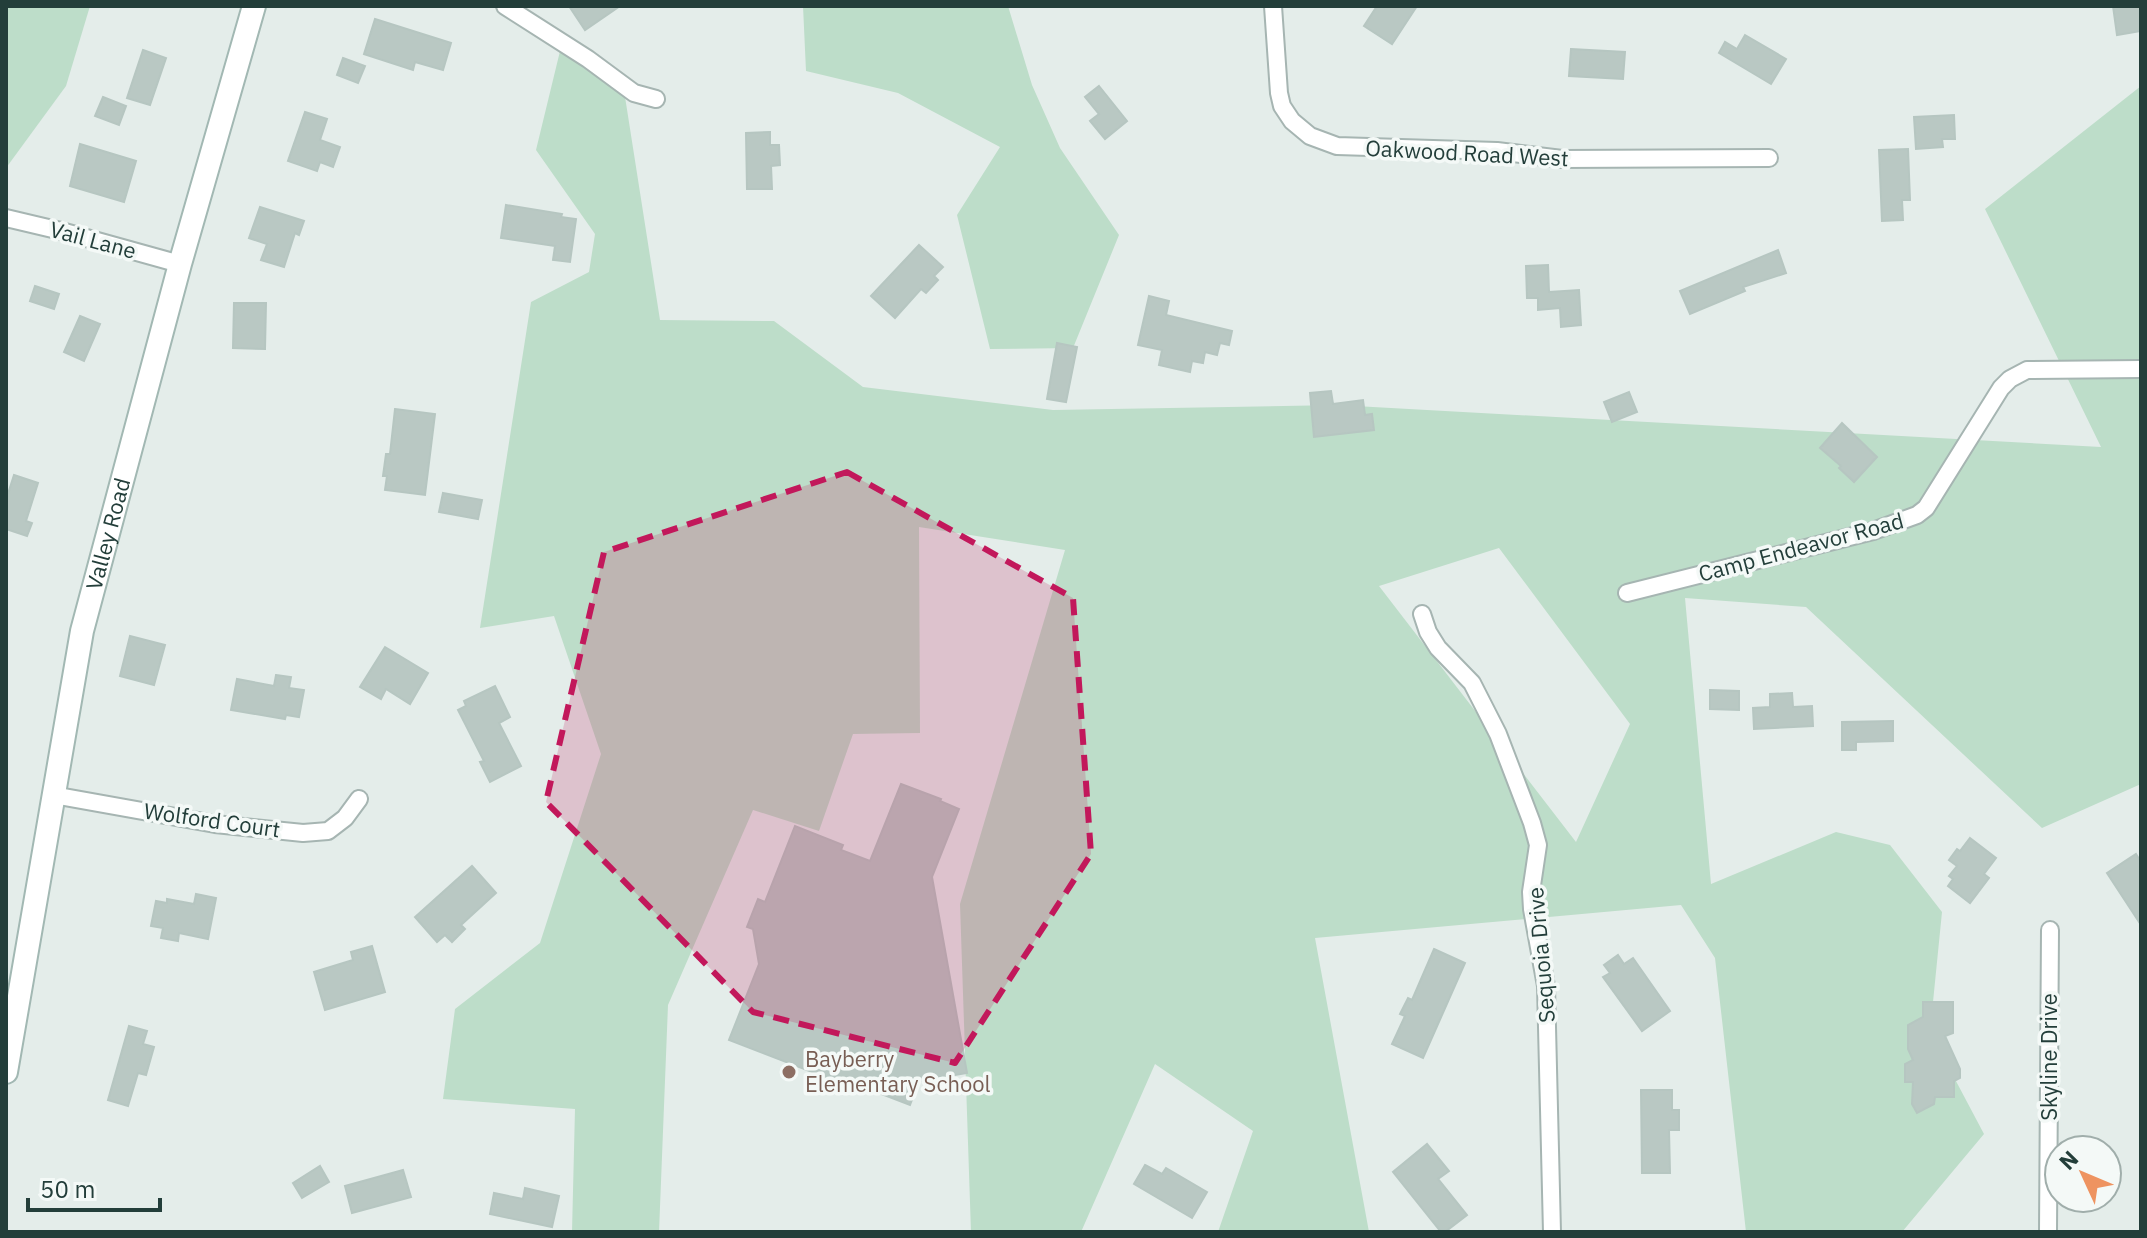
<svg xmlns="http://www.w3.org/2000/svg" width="2147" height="1238" font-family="'IBM Plex Sans',sans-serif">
<rect width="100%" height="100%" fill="#e4edea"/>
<g fill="#bdddc9" fill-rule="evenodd">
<path d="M 6,6 L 90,6 L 66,86 L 6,168 Z"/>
<path d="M 803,6 L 1008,6 L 1032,85 L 1060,148 L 1119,235 L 1073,348 L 990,349 L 957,215 L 1000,147 L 898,93 L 806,71 Z"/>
<path d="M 561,47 L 623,84 L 660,320 L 774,321 L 863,387 L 1053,410 L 1337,405 L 2101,447 L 1985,209 L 2141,86 L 2141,784 L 2042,828 L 1806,607 L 1685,598 L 1711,884 L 1836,832 L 1890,845 L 1942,912 L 1930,1032 L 1984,1134 L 1902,1232 L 1746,1232 L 1715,958 L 1681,905 L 1315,938 L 1369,1232 L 1218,1232 L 1253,1131 L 1155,1064 L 1081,1232 L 971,1232 L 960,904 L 1065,550 L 919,527 L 920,733 L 853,734 L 819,831 L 753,810 L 668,1005 L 659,1232 L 572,1232 L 575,1109 L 443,1099 L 455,1009 L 540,943 L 601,754 L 554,616 L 480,628 L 531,302 L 589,272 L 595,234 L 536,150 ZM 1499,548 L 1630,724 L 1576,842 L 1379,586 Z"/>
</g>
<g fill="#b9c8c3" stroke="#b6c6c1" stroke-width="2">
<path d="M 569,6 L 620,6 L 585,30 Z"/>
<path d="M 1377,6 L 1417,6 L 1392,44 L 1364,26 Z"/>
<path d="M 2113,6 L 2141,6 L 2141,31 L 2117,35 Z"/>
<path d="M 375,19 L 451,43 L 443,70 L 415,62 L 413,70 L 364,54 Z"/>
<path d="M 1745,35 L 1786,59 L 1771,84 L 1719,53 L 1725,42 L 1737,49 Z"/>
<path d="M 1571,49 L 1625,52 L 1623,79 L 1569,76 Z"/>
<path d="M 143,50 L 166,58 L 150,105 L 127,98 Z"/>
<path d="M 343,58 L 365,66 L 358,83 L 337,75 Z"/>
<path d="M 1099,86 L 1127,121 L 1105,139 L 1090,121 L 1099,114 L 1085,97 Z"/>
<path d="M 103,97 L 126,106 L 119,125 L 95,116 Z"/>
<path d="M 305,112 L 327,119 L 320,140 L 340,147 L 333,167 L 320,162 L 317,171 L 288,161 Z"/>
<path d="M 1954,115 L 1955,139 L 1942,139 L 1943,147 L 1916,149 L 1914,117 Z"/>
<path d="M 770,132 L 770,145 L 779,145 L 780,165 L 771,166 L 772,189 L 747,189 L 746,133 Z"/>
<path d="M 80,144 L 136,161 L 124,202 L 70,186 Z"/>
<path d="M 1908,149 L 1910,200 L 1902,200 L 1903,220 L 1882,221 L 1879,150 Z"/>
<path d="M 506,205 L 562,214 L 561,217 L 576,219 L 570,262 L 553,260 L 555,246 L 501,238 Z"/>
<path d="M 260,207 L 304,221 L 299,235 L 295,233 L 284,267 L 261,260 L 267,244 L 249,238 Z"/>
<path d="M 919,245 L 943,267 L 934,276 L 938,280 L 926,293 L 921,289 L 895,318 L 871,296 Z"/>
<path d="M 1778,250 L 1786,273 L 1743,287 L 1745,291 L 1690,314 L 1680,291 Z"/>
<path d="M 1548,265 L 1549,292 L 1579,290 L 1581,325 L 1561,327 L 1560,308 L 1538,310 L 1538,298 L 1527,298 L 1526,266 Z"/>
<path d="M 35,286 L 59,294 L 54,309 L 30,301 Z"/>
<path d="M 1149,296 L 1169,301 L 1166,315 L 1232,331 L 1229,345 L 1220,343 L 1217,355 L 1205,352 L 1203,363 L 1192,361 L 1190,372 L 1159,365 L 1162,350 L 1138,345 Z"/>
<path d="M 234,303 L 266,303 L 265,349 L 233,348 Z"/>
<path d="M 80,316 L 100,324 L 84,361 L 64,352 Z"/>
<path d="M 1057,343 L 1077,347 L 1066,402 L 1047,399 Z"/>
<path d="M 1331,391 L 1333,404 L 1363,400 L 1365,415 L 1372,414 L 1374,430 L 1314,437 L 1310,393 Z"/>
<path d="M 1629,392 L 1637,412 L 1612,422 L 1604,402 Z"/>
<path d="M 395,409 L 435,414 L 425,495 L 385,490 L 387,476 L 383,476 L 386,454 L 390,454 Z"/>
<path d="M 1842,423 L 1877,457 L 1854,482 L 1839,468 L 1841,466 L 1820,448 Z"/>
<path d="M 14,475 L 38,483 L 26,521 L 32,523 L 27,536 L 6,529 L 6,500 Z"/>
<path d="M 443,493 L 482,500 L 478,519 L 439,512 Z"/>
<path d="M 130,636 L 165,645 L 154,685 L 120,676 Z"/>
<path d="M 385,647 L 428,673 L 410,704 L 386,689 L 381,699 L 360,687 Z"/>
<path d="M 276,675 L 291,677 L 289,688 L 304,690 L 299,717 L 286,715 L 285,719 L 231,710 L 237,679 L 274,686 Z"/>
<path d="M 495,686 L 510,717 L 499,723 L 521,766 L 490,782 L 480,762 L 484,761 L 458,710 L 466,706 L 464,701 Z"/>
<path d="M 1710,690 L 1739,691 L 1739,710 L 1710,709 Z"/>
<path d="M 1792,693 L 1793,707 L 1812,706 L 1813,726 L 1754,729 L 1753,708 L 1770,707 L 1770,694 Z"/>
<path d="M 1893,721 L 1893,741 L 1856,742 L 1856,750 L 1842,750 L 1842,722 Z"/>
<path d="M 901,784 L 941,799 L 940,801 L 959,809 L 932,877 L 967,1073 L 919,1081 L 910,1105 L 845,1080 L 840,1094 L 822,1088 L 820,1075 L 729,1040 L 759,964 L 753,929 L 747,927 L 758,899 L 765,902 L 795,826 L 843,845 L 841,850 L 870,861 Z"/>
<path d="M 1970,838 L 1996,858 L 1984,874 L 1989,878 L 1970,903 L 1948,886 L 1953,879 L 1949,876 L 1957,866 L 1949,860 L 1957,849 L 1960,851 Z"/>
<path d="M 2136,854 L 2141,862 L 2141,925 L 2107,873 Z"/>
<path d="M 472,866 L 496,893 L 461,925 L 465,929 L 452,942 L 445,935 L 437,942 L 415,917 Z"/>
<path d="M 196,894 L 216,898 L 208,939 L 179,933 L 178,941 L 161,938 L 163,928 L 151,926 L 156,901 L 167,903 L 167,899 L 194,904 Z"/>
<path d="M 372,946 L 385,992 L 325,1010 L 314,972 L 353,960 L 351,952 Z"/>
<path d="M 1434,949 L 1465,963 L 1423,1058 L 1392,1044 L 1405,1016 L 1400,1014 L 1408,998 L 1412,1000 Z"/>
<path d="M 1618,955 L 1624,964 L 1633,958 L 1670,1011 L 1642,1031 L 1603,977 L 1610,973 L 1604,965 Z"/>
<path d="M 1923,1002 L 1953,1002 L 1953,1033 L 1945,1036 L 1960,1069 L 1960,1078 L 1954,1081 L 1954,1097 L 1935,1097 L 1934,1104 L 1917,1113 L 1912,1104 L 1913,1082 L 1905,1082 L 1905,1064 L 1913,1060 L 1908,1049 L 1908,1025 L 1923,1017 Z"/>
<path d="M 129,1026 L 147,1031 L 143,1044 L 154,1047 L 146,1075 L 138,1073 L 128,1106 L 108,1100 Z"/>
<path d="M 1641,1090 L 1672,1090 L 1672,1110 L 1679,1110 L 1679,1130 L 1669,1130 L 1670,1173 L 1642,1173 Z"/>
<path d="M 1427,1144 L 1449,1171 L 1438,1179 L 1467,1215 L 1445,1232 L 1441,1232 L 1393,1172 Z"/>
<path d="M 1145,1165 L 1162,1174 L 1166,1168 L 1207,1192 L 1192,1218 L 1134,1184 Z"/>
<path d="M 320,1166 L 329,1182 L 302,1198 L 293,1183 Z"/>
<path d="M 403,1170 L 411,1197 L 352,1213 L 345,1186 Z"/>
<path d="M 525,1188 L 559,1196 L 552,1227 L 490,1214 L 494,1193 L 523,1199 Z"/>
</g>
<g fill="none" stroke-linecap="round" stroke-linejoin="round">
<defs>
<g id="street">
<path d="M 505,6 L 588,59 L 634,93 L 656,99"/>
<path d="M 1273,6 L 1279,93 L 1282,106 L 1292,121 L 1310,136 L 1337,146 L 1497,151 L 1562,159 L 1769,158"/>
<path d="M 6,218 L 61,231 L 180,264"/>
<path d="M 1627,593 L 1873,531 L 1917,515 L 1926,508 L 2001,388 L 2010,379 L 2027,370 L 2141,369"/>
<path d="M 1422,614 L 1428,632 L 1438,648 L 1472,683 L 1498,734 L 1532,823 L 1538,845 L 1531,892 L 1532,909 L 1546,986 L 1552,1232"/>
<path d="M 53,795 L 215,824 L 303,833 L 328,831 L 345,818 L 359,799"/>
<path d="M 2048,1232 L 2050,930"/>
</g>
<g id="secondary">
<path id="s1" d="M 6,1072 L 82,631 L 180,264 L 254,6"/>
</g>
</defs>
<use href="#street" stroke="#a6b5b2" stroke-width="20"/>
<use href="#secondary" stroke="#a2b8b3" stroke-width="26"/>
<use href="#street" stroke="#fff" stroke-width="16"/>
<use href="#secondary" stroke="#fff" stroke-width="22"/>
</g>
<path fill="#c2185b" fill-opacity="0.2" stroke="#c2185b" stroke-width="6" stroke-dasharray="16 10" stroke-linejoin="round" d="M 847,472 L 1073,598 L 1091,854 L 955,1063 L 753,1012 L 546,802 L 604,552 Z"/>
<circle fill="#8d6e63" stroke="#f4f9f7" stroke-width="3" cx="789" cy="1072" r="8"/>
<g text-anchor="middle" stroke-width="7" stroke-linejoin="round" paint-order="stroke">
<g font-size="22" fill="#233e3a" stroke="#f4f9f7">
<text transform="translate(1467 153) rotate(3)" y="8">Oakwood Road West</text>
<text transform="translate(93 240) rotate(15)" y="8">Vail Lane</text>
<text dy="8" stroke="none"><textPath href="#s1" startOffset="548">Valley Road</textPath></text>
<text transform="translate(1801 547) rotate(-15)" y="8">Camp Endeavor Road</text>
<text transform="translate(212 820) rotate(8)" y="8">Wolford Court</text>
<text transform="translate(1541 955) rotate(-95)" y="8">Sequoia Drive</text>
<text transform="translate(2049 1057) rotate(-90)" y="8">Skyline Drive</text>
</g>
<g font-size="22" fill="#785e54" stroke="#f4f9f7" text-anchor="start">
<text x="805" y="1067">Bayberry<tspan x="805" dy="25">Elementary School</tspan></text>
</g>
</g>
<rect width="2147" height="1238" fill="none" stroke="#233e3a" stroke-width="16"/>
<g transform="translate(2083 1174) rotate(314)"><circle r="38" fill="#f4f9f7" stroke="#a0aeab" stroke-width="2"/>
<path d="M0-6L14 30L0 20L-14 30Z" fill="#ee9360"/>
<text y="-12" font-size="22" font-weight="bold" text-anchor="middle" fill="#233e3a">N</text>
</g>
<path d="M28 1198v12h132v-12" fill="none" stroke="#233e3a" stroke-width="4"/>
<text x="40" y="1198" font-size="24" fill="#233e3a" stroke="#f4f9f7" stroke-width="6" paint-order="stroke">50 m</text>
</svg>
